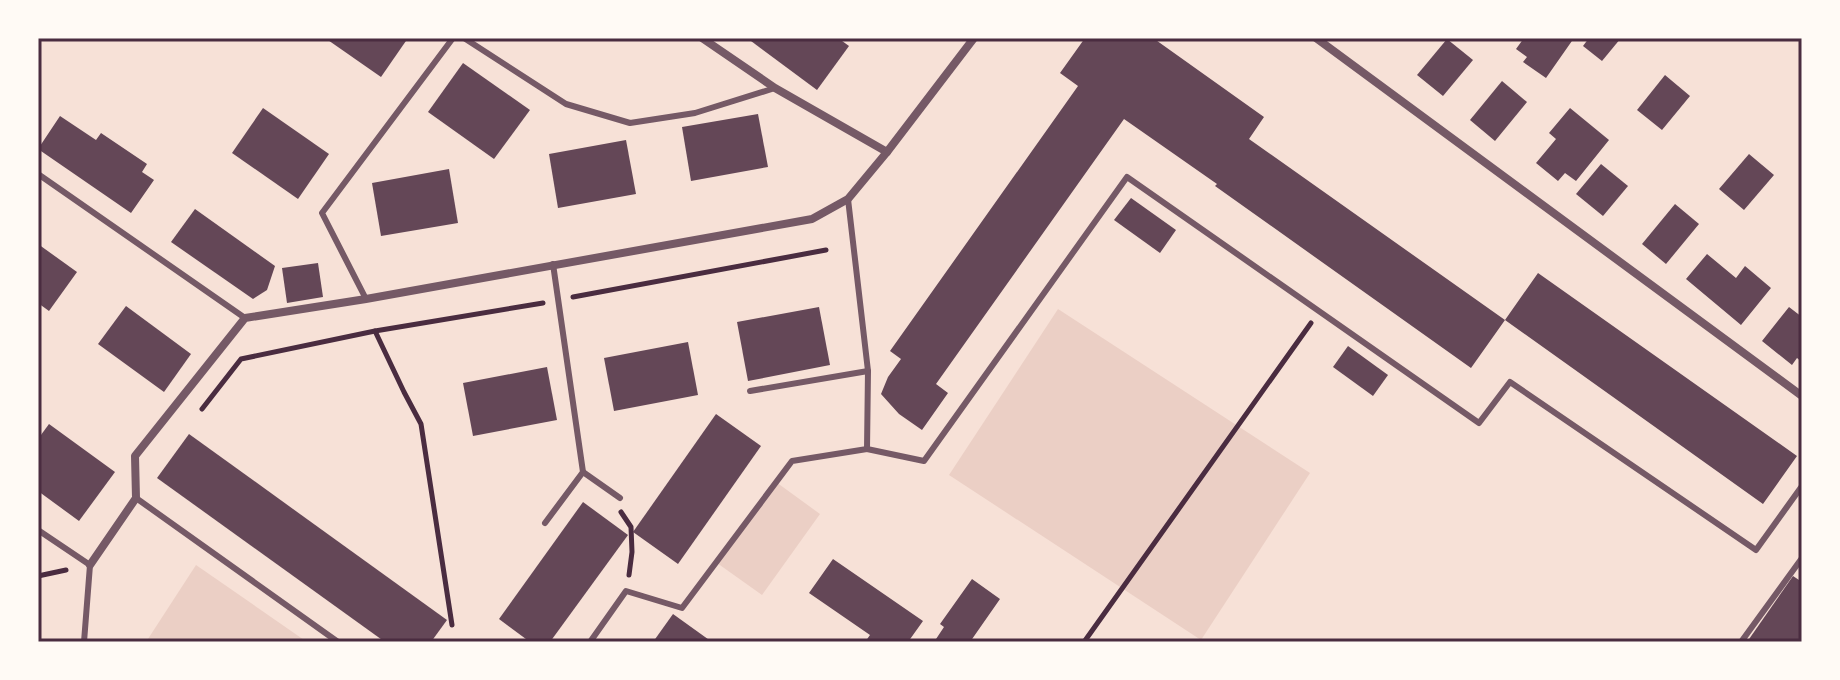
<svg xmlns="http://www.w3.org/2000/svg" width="1840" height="680" font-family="'Work Sans',sans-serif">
<rect width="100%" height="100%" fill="#f7e1d7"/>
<g fill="#ebcfc5">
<path d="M 1058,309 L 1310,473 L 1201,640 L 949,475 Z"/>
<path d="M 776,482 L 820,514 L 762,595 L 717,563 Z"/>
<path d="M 196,565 L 307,642 L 146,642 Z"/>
</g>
<g fill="#644757">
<path d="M 325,38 L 408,38 L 381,77 Z"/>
<path d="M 747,38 L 838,38 L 849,46 L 817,90 Z"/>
<path d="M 1085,38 L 1153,38 L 1264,117 L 1249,139 L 1505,320 L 1538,273 L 1797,456 L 1763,504 L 1505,320 L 1471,368 L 1215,186 L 1217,184 L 1124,119 L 936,384 L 948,393 L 922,430 L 899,414 L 881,394 L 888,377 L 901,359 L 890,351 L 1078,86 L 1060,73 Z"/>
<path d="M 1524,38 L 1574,38 L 1546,78 L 1523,62 L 1527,57 L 1516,49 Z"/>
<path d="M 1589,38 L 1621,38 L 1602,61 L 1583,46 Z"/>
<path d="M 1447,39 L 1473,60 L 1443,96 L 1417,75 Z"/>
<path d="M 463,63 L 530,110 L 494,159 L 428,112 Z"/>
<path d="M 1665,75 L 1690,96 L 1662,130 L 1637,110 Z"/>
<path d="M 1502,81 L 1527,102 L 1495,141 L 1470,120 Z"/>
<path d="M 263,108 L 329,154 L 298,199 L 232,153 Z"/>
<path d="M 1570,108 L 1609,140 L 1576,181 L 1565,173 L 1558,181 L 1536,163 L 1556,139 L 1549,133 Z"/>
<path d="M 758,114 L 768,167 L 691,181 L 682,127 Z"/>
<path d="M 60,116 L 96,140 L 101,133 L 147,164 L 142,172 L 154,180 L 131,213 L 38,149 Z"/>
<path d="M 626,140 L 636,194 L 558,208 L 549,154 Z"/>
<path d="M 1749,154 L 1774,175 L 1744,210 L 1719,189 Z"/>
<path d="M 1601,164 L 1628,186 L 1603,216 L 1576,194 Z"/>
<path d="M 449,169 L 458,223 L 381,236 L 372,183 Z"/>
<path d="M 1131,198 L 1176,230 L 1160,253 L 1114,220 Z"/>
<path d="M 1675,204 L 1699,224 L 1666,264 L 1642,244 Z"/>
<path d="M 195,209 L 275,266 L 267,290 L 253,299 L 171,242 Z"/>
<path d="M 38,244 L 77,272 L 49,311 L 38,303 Z"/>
<path d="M 1707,254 L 1736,278 L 1745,266 L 1771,288 L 1741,325 L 1686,279 Z"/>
<path d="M 318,263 L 323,297 L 287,303 L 282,268 Z"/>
<path d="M 126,306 L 191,354 L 164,392 L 98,344 Z"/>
<path d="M 819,307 L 830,365 L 748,381 L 737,322 Z"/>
<path d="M 1789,307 L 1802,317 L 1802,362 L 1797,358 L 1792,365 L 1762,341 Z"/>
<path d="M 688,342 L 698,395 L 614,411 L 604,358 Z"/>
<path d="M 1348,346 L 1388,375 L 1373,396 L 1333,367 Z"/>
<path d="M 547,367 L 557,420 L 473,436 L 463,383 Z"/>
<path d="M 716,414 L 761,446 L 678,564 L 633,532 Z"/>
<path d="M 49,424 L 115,472 L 79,521 L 38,491 L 38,439 Z"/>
<path d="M 189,434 L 447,620 L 431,642 L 385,642 L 157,478 Z"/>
<path d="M 583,502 L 628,535 L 550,642 L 530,642 L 499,619 Z"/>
<path d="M 833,559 L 923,621 L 908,642 L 865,642 L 870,635 L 809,593 Z"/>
<path d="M 1793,576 L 1802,582 L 1802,642 L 1747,642 Z"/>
<path d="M 972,579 L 1000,599 L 970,642 L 934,642 L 944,627 L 940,624 Z"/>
<path d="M 673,614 L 712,642 L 653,642 Z"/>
</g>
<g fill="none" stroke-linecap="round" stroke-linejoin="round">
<g stroke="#4a2c40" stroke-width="5">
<path d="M 573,297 L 826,250"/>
<path d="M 375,331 L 404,392 L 421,424 L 452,625"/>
<path d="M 202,409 L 241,359 L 375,331 L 543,303"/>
<path d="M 621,512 L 631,527 L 632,552 L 629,575"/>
<path d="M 38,576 L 66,570"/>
<path d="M 1084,642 L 1311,323"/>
</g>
<g stroke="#755966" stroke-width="6">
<path d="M 464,38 L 566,104 L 630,123 L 695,113 L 775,88"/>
<path d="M 38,174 L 245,318"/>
<path d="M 366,299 L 322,213 L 453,38"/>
<path d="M 750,391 L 868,371"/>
<path d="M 867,449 L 924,461 L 1127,177 L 1479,423 L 1510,382 L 1756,550 L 1802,486"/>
<path d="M 583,472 L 620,498"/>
<path d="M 136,498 L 338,642"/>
<path d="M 545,523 L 583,472 L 553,264"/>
<path d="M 38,530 L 90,565 L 84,642"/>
<path d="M 454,642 L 455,642"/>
<path d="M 590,642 L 626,591 L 682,608 L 792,461 L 867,449 L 868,371 L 848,199"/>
<path d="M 1741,642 L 1802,558"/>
</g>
<g stroke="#755966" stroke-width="8">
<path d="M 702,38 L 775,88 L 887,152"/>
<path d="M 1316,38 L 1802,396"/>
<path d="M 90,565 L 136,498 L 135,456 L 245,318 L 366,299 L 812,219 L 848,199 L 887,152 L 974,38"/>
</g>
</g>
<rect width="1840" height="680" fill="none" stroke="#fffaf5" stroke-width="80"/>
<rect x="40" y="40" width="1760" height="600" fill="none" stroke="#4a2c40" stroke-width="3"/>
</svg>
